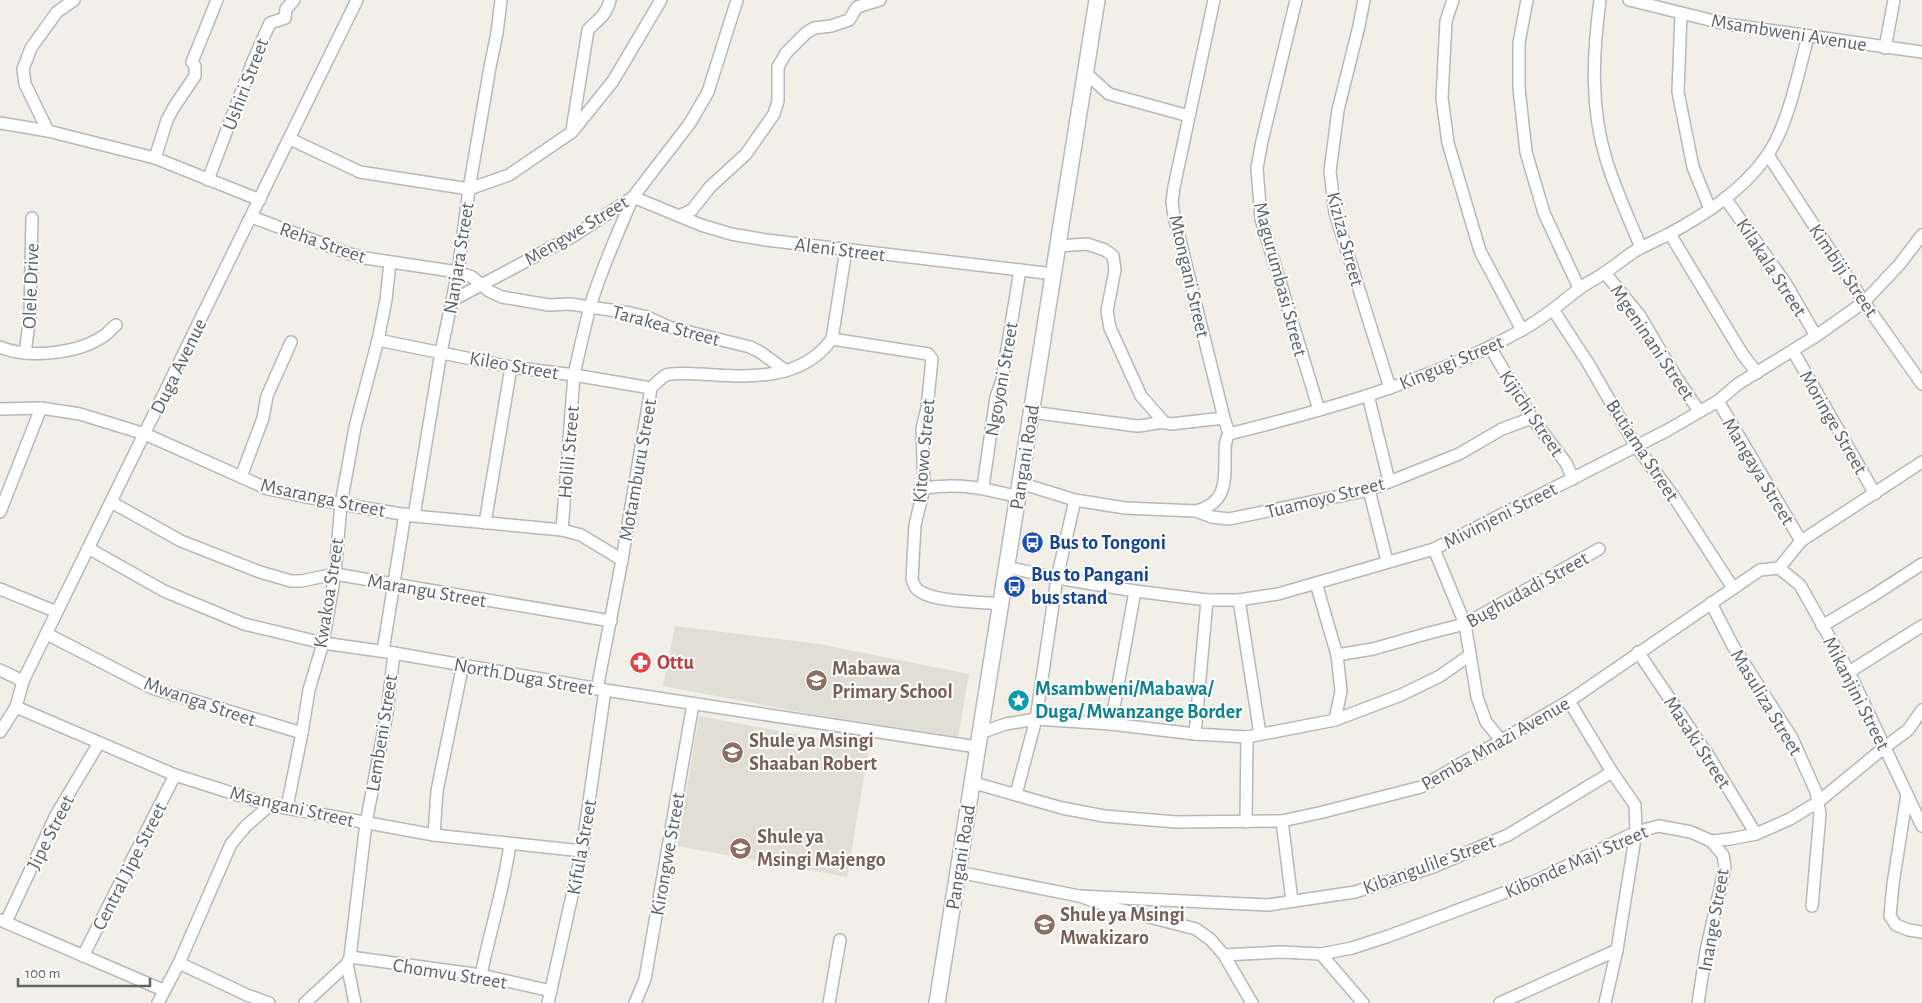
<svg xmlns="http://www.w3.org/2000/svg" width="1922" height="1003" font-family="'Alegreya Sans',sans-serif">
<rect width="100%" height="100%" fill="#f1efe8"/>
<g fill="#e1ded6">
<path d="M 675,626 L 819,644 L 969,674 L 958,737 L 811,714 L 663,686 Z"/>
<path d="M 699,716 L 869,748 L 847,877 L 677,846 Z"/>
</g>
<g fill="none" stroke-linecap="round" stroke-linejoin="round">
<defs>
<g id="minor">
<path d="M 1214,0 L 1174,187 L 1172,202 L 1174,216 L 1224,418 L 1229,434"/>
<path d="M 1296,0 L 1262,141 L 1257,168 L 1261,219 L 1319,410"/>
<path d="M 1364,0 L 1359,26 L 1338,110 L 1330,171 L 1335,213 L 1390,388"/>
<path d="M 1453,0 L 1446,21 L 1442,98 L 1448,143 L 1480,251 L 1522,330"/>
<path d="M 1527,0 L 1519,43 L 1519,88 L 1526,152 L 1544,213 L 1579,288"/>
<path d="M 1600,0 C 1593,53 1590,107 1606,159 C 1615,189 1629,218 1641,248"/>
<path d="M 1629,0 L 1726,24 L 1922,52"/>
<path d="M 1681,14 L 1678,92 L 1693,167 L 1710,209"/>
<path d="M 1885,48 L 1894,0"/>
<path d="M 1087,74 L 1109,94 L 1189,116"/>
<path d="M 0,123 L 48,131 L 155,158 L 260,200"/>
<path d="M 572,130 L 588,30 C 597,20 607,15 610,0"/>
<path d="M 48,131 L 25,84 L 23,69 L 31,48 L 57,12 L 74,0"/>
<path d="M 290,139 L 360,172 L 469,189 L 509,175 L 572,132 L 613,81 L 661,0"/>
<path d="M 1768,155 L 1864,302 L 1922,384"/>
<path d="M 155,158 L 167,120 L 174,107 L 195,76 L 195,66 L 192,62 L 217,0"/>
<path d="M 208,180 L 253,61 L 270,23 L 285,18 L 286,9 L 294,0"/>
<path d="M 1725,198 L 1786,284 L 1816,336"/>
<path d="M 679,216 L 692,210 L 710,187 L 746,154 L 774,114 L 778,101 L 778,67 L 786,53 L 806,33 L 814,28 L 831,26 L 849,20 L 857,7 L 880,0"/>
<path d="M 252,217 L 350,254 L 365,258 L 458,272 L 472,277 L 489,291 L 502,297 L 549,305 L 570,304 L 630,313 L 647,317 L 669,327 L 750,347 L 760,352 L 786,371"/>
<path d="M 1670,234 L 1743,355 L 1757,373"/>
<path d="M 1058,246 L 1087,244 L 1105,250 L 1113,256 L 1115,270 L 1107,311 L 1110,328 L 1141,396 L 1163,421"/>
<path d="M 1605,273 L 1640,316 L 1676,377 L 1699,411"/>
<path d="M 453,300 L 575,235 L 633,197 L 690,123 L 708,92 L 737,0"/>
<path d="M 1554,311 L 1588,363 L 1636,446 L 1674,497 L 1733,588"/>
<path d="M 832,339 L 928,354 L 932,359 L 927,408 L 922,429 L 924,488 L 915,525 L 912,579 C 914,585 915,589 921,592 C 937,602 981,602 1001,604"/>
<path d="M 378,340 L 511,367 L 574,375 L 651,388"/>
<path d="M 0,347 C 28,359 79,354 105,335 C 109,332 112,328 116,325"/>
<path d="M 1490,347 L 1532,418 L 1566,463 L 1573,479"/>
<path d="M 1793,351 L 1875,494"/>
<path d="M 25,353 L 30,316 L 32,218"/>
<path d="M 1368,395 L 1389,481"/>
<path d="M 1718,401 L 1801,541"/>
<path d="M 0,409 L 41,408 L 80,414 L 145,434 L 268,489 L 341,504 L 414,516 L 562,530 L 581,535 L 622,560"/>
<path d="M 1031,412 L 1137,426 C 1150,426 1159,420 1171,424 L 1224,418"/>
<path d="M 241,477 L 263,418 L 267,396 L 291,342"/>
<path d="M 1020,483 L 1075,500 L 1125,508 L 1196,511 C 1227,503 1225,481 1225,454 C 1225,446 1225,440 1229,434 C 1329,409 1430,381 1520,331 C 1543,319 1559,304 1579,289 C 1586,283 1596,279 1604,273 C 1615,266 1624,258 1635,251 C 1646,245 1657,240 1669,234 C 1704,215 1742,191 1766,157 C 1788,127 1798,73 1808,37"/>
<path d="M 983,487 L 996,397 L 1002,380 L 1020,270"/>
<path d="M 924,488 C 960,483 984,488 1018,497"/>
<path d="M 1369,490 L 1387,561"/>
<path d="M 111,502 L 181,541 L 260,572 L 291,581 L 301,581 L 335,574 L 611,621"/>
<path d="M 1196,511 L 1212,517 L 1229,519 L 1369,490 L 1459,454 L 1502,429 L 1532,418"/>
<path d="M 0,512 L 41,408"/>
<path d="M 414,516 L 441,352 L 458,272 L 469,189 L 490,67 L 497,33 L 501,0"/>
<path d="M 485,523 L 511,367"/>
<path d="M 562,530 L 574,375 C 579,352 584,330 590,307 C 601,269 618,233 633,197 L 701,225 L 731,234 L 766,240 L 1054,274"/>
<path d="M 88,548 L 164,591 L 244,624 L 323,643 L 394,653 L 605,690 L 977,747"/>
<path d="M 1434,549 L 1465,624 L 1477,697 L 1486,722 L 1501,740"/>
<path d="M 1006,567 L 1057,578 L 1135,591 L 1207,600 L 1239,600 L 1278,594 L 1434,549 L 1666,431 L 1718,401 L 1738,384 L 1816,336 L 1864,302 L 1899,265 L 1922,235"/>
<path d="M 1779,568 L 1800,585 L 1849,672 L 1922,826"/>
<path d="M 1316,583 L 1337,655 L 1341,691 L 1335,720"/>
<path d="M 0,589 L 57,612"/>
<path d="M 1239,600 L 1260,734"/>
<path d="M 1711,603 L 1733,646 L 1792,738 L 1816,792 L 1820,814 L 1812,906"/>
<path d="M 1822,626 L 1874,595 L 1922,564"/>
<path d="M 47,634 L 152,688 L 302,733"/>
<path d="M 383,651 L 405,514"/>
<path d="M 1638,652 L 1708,755 L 1756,834"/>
<path d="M 1337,655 L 1373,649 L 1429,633 L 1465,624 L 1599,549"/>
<path d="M 0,670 L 23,681"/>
<path d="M 1849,672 L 1922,626"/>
<path d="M 597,689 L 622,560 L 651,388 C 655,384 661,378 666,375 C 673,372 692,374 700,374 C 747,377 801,382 832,339 L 846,250"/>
<path d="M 1569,701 L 1612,772 L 1635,805 L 1636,832 L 1617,950 L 1605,1003"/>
<path d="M 16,707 L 175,775 L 270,805 L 434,835 L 582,851"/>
<path d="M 1111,724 L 1135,591"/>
<path d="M 0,732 L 16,707 L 23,681 L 357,0"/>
<path d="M 980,733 L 1006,724 L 1036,719 L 1111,724 L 1195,734 L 1247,737 L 1335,720 L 1401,695 L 1440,676 L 1470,655"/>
<path d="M 1195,734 L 1207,600"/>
<path d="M 971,782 L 1062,808 L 1104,816 L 1176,822 L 1282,821 L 1323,812 L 1421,787 L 1569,701 L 1760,570 L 1779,568 L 1801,541 L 1922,462"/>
<path d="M 1016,794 L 1036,719 L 1057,578 L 1075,500"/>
<path d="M 1907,794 L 1893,884 L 1890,916 L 1896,925 L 1909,930 L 1922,932"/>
<path d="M 287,807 L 302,733 L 309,690 L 323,643 L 335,574 L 341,504 L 355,427 L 378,340 L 386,300 L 390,262"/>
<path d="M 1282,821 L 1292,901"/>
<path d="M 1246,822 L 1247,737"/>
<path d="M 434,835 L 437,791 L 463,664"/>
<path d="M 958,872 L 1079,896 L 1114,908 L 1196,929 L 1211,940 L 1224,955 L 1252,1003"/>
<path d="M 1079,896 L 1268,905 L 1355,892 L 1433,867 L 1508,835 L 1612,772"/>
<path d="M 0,920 L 163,990"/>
<path d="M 6,922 L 56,815 L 99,743"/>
<path d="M 1321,954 L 1363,1003"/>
<path d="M 1224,955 L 1281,952 L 1321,954 L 1352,948 L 1389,936 L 1538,880 L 1636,832 L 1659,826 L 1691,832 L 1711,841 L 1730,839 L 1756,834 L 1790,819 L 1818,802 L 1885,747 L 1908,730 L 1922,710"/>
<path d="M 83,956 L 175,775"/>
<path d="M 350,957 L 481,975 L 551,991"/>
<path d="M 179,963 L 247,995 L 269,1003"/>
<path d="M 347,964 L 355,1003"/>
<path d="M 481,975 C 490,931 504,888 510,844"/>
<path d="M 158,1003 L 179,963 L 231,844 L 246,826 L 270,805"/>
<path d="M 305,1003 L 347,964 L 350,957 L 366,823 L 387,713 L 394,653"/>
<path d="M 548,1003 L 582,851 L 605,690"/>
<path d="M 635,1003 L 645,979 L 693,704"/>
<path d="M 829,1003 L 840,940"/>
<path d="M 1500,1003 L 1617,950"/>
<path d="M 1698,1003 L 1706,951 L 1725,867 L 1723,855 L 1711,841"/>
</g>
<path id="secondary" d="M 937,1003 L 1097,0"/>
</defs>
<use href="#minor" stroke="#b5b8bc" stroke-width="14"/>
<use href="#secondary" stroke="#b6babf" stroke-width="18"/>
<use href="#minor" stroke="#fff" stroke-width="11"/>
<use href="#secondary" stroke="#fff" stroke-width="15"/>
</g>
<defs>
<symbol id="bus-disc" viewBox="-11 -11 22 22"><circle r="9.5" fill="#1a4fb4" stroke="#fff"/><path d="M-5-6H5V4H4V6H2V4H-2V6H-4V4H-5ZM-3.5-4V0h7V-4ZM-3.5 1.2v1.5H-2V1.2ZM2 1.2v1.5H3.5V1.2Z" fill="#fff"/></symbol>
<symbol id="pharmacy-disc" viewBox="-11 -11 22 22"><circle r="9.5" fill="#e0444e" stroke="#fff"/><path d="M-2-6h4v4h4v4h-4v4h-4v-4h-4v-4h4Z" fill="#fff"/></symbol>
<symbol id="school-disc" viewBox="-11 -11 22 22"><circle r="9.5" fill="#8d6e63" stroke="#fff"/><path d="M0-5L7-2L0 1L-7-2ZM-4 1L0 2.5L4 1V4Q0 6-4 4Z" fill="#fff"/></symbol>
<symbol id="sight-disc" viewBox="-11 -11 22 22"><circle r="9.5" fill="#0f9aa8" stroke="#fff"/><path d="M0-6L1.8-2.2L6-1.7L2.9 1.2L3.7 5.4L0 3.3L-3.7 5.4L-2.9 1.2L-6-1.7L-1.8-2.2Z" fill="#fff"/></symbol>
</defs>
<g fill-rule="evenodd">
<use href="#bus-disc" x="1020" y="530" width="25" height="25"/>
<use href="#bus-disc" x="1002" y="574" width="25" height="25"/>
<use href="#pharmacy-disc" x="628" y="650" width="25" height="25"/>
<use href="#school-disc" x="804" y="668" width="25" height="25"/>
<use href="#sight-disc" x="1006" y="688" width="25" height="25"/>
<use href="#school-disc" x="720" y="740" width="25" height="25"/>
<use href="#school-disc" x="728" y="836" width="25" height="25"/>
<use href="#school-disc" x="1032" y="912" width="25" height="25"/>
</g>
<g text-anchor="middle" stroke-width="4" stroke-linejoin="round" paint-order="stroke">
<g font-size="20" fill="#5f6368" stroke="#fff">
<text transform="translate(1789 32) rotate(9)" y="7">Msambweni Avenue</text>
<text transform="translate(245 84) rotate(-69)" y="7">Ushiri Street</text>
<text transform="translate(576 230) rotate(-31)" y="7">Mengwe Street</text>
<text transform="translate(1346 239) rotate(75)" y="7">Kiziza Street</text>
<text transform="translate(323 242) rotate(19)" y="7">Reha Street</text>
<text transform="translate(840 249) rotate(7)" y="7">Aleni Street</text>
<text transform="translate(458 258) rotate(-81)" y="7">Nanjara Street</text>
<text transform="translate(1772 267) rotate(57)" y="7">Kilakala Street</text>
<text transform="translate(1844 270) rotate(56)" y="7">Kimbiji Street</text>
<text transform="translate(1190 276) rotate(77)" y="7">Mtongani Street</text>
<text transform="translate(1281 279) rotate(75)" y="7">Magurumbasi Street</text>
<text transform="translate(30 286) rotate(-88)" y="7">Olele Drive</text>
<text transform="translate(666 325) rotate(15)" y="7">Tarakea Street</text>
<text transform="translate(1653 342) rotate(56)" y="7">Mgeninani Street</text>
<text transform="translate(1451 362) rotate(-23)" y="7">Kingugi Street</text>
<text transform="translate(514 365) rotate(10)" y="7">Kileo Street</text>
<text transform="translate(178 366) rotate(-64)" y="7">Duga Avenue</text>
<text transform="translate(1001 379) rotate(-80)" y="7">Ngoyoni Street</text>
<text transform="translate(1532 413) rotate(56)" y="7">Kijichi Street</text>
<text transform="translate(1834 422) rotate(60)" y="7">Moringe Street</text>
<text transform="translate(1643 450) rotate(57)" y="7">Butiama Street</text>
<text transform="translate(923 451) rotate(-85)" y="7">Kitowo Street</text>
<text transform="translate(568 452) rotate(-85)" y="7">Holili Street</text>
<text transform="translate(1024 457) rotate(-81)" y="7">Pangani Road</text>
<text transform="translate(637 470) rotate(-80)" y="7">Motamburu Street</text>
<text transform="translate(1759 471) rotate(59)" y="7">Mangaya Street</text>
<text transform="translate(323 497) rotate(12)" y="7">Msaranga Street</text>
<text transform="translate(1325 497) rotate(-14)" y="7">Tuamoyo Street</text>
<text transform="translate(1500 515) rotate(-27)" y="7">Mivinjeni Street</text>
<text transform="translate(1527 589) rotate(-29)" y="7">Bughudadi Street</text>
<text transform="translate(427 590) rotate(10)" y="7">Marangu Street</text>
<text transform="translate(328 593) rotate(-81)" y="7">Kwakoa Street</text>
<text transform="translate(524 676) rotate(10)" y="7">North Duga Street</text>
<text transform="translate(1857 693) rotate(63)" y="7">Mikanjini Street</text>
<text transform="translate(200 701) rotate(19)" y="7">Mwanga Street</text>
<text transform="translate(1767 702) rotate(59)" y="7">Masuliza Street</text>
<text transform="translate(381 733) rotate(-81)" y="7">Lembeni Street</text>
<text transform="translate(1698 742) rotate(57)" y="7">Masaki Street</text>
<text transform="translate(1495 743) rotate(-30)" y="7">Pemba Mnazi Avenue</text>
<text transform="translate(292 806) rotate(13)" y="7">Msangani Street</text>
<text transform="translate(50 832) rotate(-63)" y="7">Jipe Street</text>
<text transform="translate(581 847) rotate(-80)" y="7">Kifula Street</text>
<text transform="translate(667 854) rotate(-80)" y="7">Kirongwe Street</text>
<text transform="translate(960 857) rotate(-81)" y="7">Pangani Road</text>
<text transform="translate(1576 861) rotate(-24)" y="7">Kibonde Maji Street</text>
<text transform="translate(1429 864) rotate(-20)" y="7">Kibangulile Street</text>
<text transform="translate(129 866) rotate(-63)" y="7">Central Jipe Street</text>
<text transform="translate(1713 920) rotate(-80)" y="7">Inange Street</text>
<text transform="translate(450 973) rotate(9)" y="7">Chomvu Street</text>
</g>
<g font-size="20" font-weight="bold" fill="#164399" stroke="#fff" text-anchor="start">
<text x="1049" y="549">Bus to Tongoni</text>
<text x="1031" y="581">Bus to Pangani<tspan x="1031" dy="23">bus stand</tspan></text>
</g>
<g font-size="20" font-weight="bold" fill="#be3a42" stroke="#fff" text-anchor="start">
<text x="657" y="669">Ottu</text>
</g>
<g font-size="20" font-weight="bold" fill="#785e54" stroke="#fff" text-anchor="start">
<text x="832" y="675">Mabawa<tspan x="832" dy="23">Primary School</tspan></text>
<text x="749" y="747">Shule ya Msingi<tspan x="749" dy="23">Shaaban Robert</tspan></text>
<text x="757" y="843">Shule ya<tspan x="757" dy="23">Msingi Majengo</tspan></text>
<text x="1060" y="921">Shule ya Msingi<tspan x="1060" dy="23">Mwakizaro</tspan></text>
</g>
<g font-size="20" font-weight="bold" fill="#0d838f" stroke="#fff" text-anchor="start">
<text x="1035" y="695">Msambweni/Mabawa/<tspan x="1035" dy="23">Duga/ Mwanzange Border</tspan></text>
</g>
</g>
<path d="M18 978v8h132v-8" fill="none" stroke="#5f6368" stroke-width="2.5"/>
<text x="25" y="978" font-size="15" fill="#5f6368" stroke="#ffffff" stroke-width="4" paint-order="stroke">100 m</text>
</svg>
